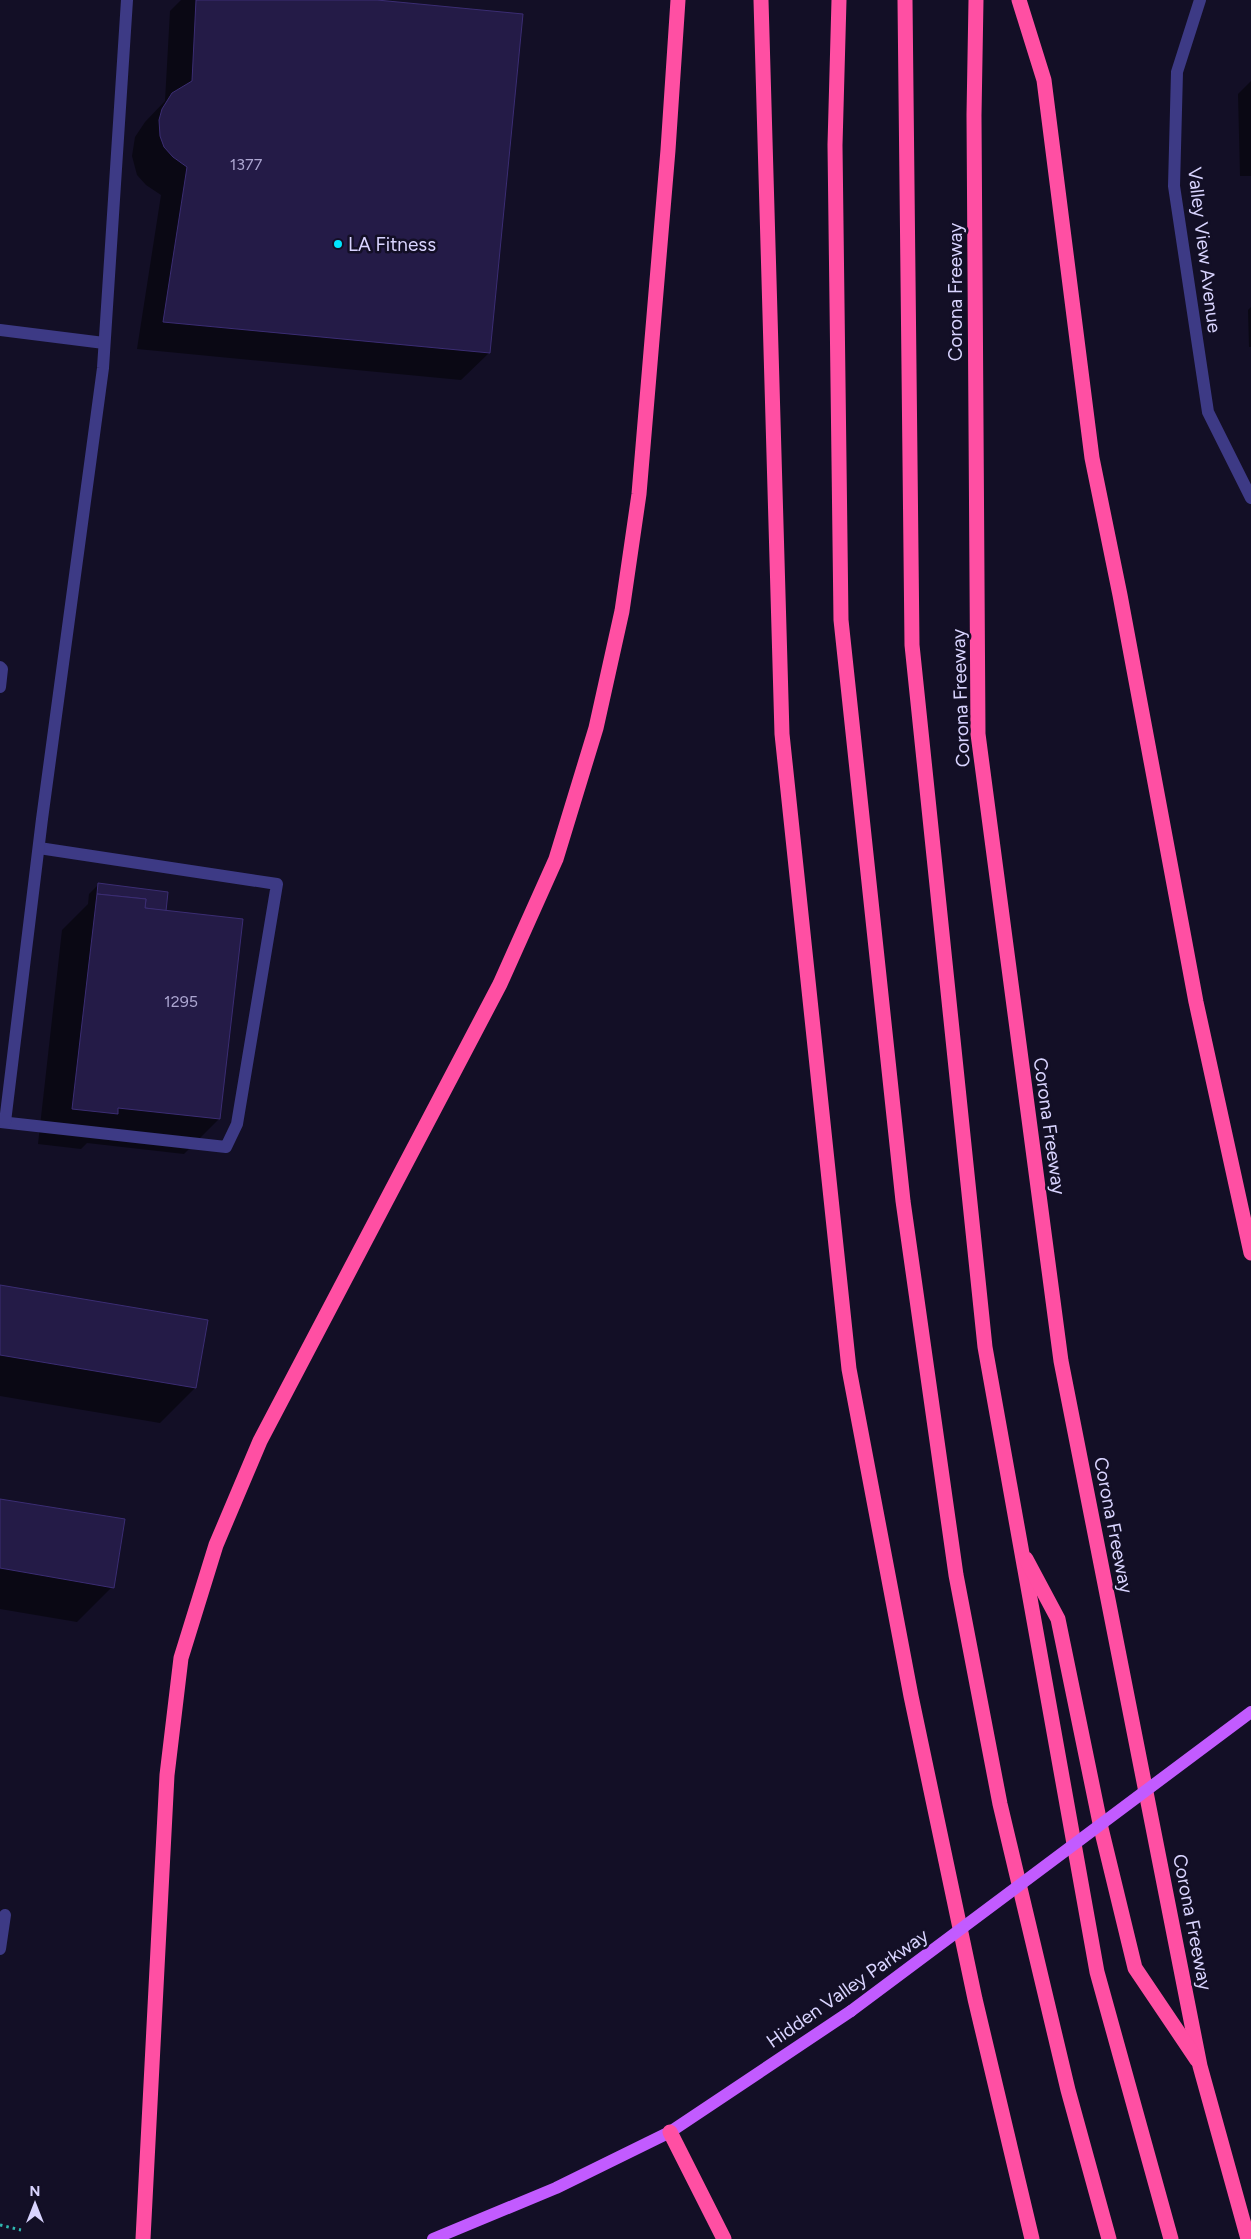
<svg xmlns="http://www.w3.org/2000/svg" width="1251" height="2239" font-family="Figtree,sans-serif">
<rect width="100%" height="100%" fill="#130f26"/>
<g fill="#0007">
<path d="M 181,0 L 364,0 L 489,353 L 461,380 L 137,349 L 161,195 L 146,185 L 137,175 L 132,156 L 135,137 L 145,122 L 165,101 L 170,11 Z"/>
<path d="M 1251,81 L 1251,176 L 1240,176 L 1238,94 Z"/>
<path d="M 1251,307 L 1251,347 L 1249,347 L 1248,310 Z"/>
<path d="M 98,885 L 165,912 L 219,1119 L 184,1154 L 87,1143 L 81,1149 L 38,1144 L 62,930 L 88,904 L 89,894 Z"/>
<path d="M 0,1286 L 195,1388 L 160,1423 L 0,1396 Z"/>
<path d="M 0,1500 L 112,1587 L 77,1622 L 0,1609 Z"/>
</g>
<g fill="#241b47" stroke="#3b2d73">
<path d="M 196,0 L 377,0 L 523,14 L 490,353 L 163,322 L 187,167 L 173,157 L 164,147 L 160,136 L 159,120 L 162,109 L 172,93 L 192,81 Z"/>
<path d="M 98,883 L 168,892 L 166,911 L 145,908 L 146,899 L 97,894 Z"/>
<path d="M 97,894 L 146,899 L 145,908 L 243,919 L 220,1119 L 118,1108 L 118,1114 L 72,1109 Z"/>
<path d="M 0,1285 L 208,1320 L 196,1388 L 0,1355 Z"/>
<path d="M 0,1499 L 125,1519 L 114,1588 L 0,1568 Z"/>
</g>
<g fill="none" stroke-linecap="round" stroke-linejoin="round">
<path stroke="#2fb8b0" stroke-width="3" stroke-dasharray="2.5 4" stroke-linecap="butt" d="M 0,2225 L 21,2230"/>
<g stroke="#3d3a85" stroke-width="12">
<path d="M 0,330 L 104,343"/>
<path d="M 0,667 L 2,669 L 0,687"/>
<path d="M 0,1122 L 226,1147 L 237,1124 L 277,884 L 39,848"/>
<path d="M 5,1122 L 42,819 L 103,368 L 127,0"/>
<path d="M 0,1949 L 5,1915"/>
</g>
<path stroke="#3d3a85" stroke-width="12" d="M 1200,0 L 1177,72 L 1174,186 L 1208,412 L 1251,498"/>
<path stroke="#c25bff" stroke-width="12" d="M 433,2239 L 556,2188 L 670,2132 L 851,2011"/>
<g stroke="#ff4fa3" stroke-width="15">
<path d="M 761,0 L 782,734 L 849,1369 L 911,1696 L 975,1999 L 1032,2239"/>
<path d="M 839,0 L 835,145 L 841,620 L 903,1201 L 956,1575 L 1000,1804 L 1068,2090 L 1109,2239"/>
<path d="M 905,0 L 912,645 L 985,1347 L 1097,1972 L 1171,2239"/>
<path d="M 976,0 L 974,115 L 978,734 L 1061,1361 L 1200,2066 L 1248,2239"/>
<path d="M 1019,0 L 1044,80 L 1092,458 L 1120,595 L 1196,1002 L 1251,1253"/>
<path d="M 1026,1559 L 1058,1619 L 1101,1828 L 1135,1968 L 1197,2060"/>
<path d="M 670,2132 L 724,2239"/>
<path d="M 143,2239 L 167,1775 L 181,1658 L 216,1545 L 260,1441 L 500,984 L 556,859 L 596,728 L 622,611 L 639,494 L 668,150 L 678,0"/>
</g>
<path stroke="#c25bff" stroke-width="12" d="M 851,2011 L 1251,1712"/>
</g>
<circle fill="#00e5ff" stroke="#130f26" stroke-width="2" cx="338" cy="244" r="5"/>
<g text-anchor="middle" stroke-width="5" stroke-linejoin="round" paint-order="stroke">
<g font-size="16" fill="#aca6d1">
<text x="246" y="170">1377</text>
<text x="181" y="1007">1295</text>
</g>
<g font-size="19" fill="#d9d4ff" stroke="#130f26" text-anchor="start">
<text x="348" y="251">LA Fitness</text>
</g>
<g font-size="19" fill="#d9d4ff" stroke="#130f26">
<text transform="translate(1205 250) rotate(83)" y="7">Valley View Avenue</text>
<text transform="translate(955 292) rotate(-90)" y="7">Corona Freeway</text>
<text transform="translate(960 698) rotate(-92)" y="7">Corona Freeway</text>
<text transform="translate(1050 1126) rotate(82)" y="7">Corona Freeway</text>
<text transform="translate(1114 1525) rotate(79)" y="7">Corona Freeway</text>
<text transform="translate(1193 1922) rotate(79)" y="7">Corona Freeway</text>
<text transform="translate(847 1988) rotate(-35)" y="7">Hidden Valley Parkway</text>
</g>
</g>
<g transform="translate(35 2204)" stroke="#130f26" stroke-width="4" paint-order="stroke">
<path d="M0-4L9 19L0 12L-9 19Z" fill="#d9d4ff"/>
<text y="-8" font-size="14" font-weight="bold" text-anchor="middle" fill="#d9d4ff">N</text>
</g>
</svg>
